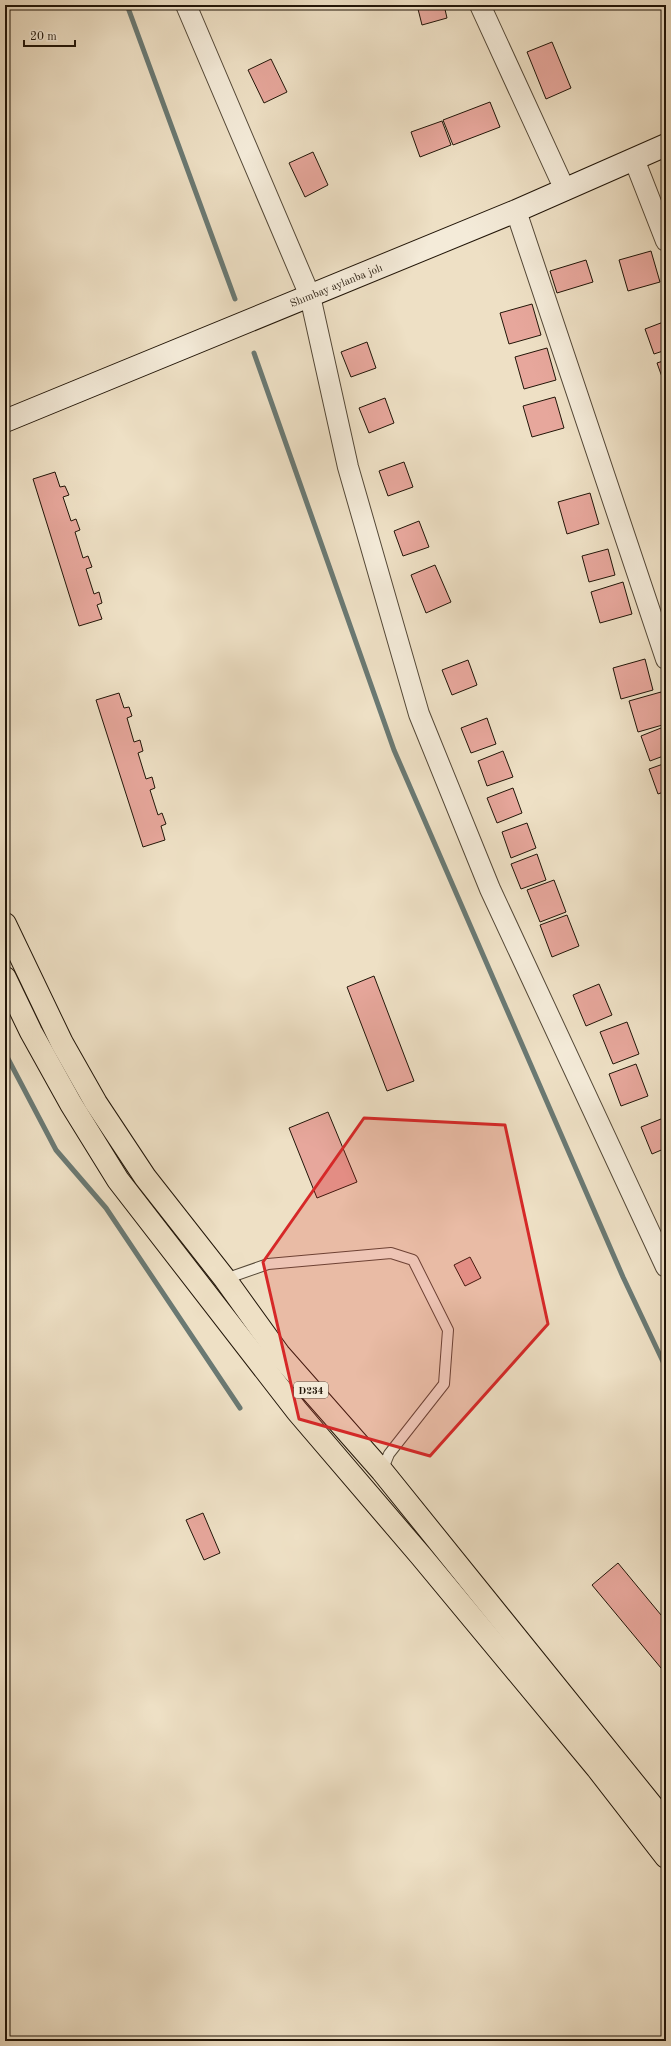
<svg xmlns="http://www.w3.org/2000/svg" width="671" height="2046" font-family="'Old Standard TT',serif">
<rect width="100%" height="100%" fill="#eee0c5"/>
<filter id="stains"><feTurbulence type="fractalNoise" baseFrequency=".005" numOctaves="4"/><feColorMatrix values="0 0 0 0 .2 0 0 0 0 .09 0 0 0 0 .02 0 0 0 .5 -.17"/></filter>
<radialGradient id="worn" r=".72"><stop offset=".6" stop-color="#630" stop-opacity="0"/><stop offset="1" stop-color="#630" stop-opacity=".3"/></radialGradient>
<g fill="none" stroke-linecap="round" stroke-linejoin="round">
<g stroke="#6a7973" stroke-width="5">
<path d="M 127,5 L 235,299"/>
<path d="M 254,353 L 394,750 L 623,1277 L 666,1368"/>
<path d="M 5,1053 L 56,1150 L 106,1208 L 240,1408"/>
</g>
</g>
<g fill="#e7a79c" stroke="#211508">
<path d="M 417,5 L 444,5 L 447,18 L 422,25 Z"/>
<path d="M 552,42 L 571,88 L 546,99 L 527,52 Z"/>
<path d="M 271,59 L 287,92 L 264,103 L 248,70 Z"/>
<path d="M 490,102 L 500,127 L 453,145 L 443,120 Z"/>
<path d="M 442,121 L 451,145 L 420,157 L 411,132 Z"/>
<path d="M 313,152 L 328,185 L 305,197 L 289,163 Z"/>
<path d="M 651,251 L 660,282 L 628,291 L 619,260 Z"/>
<path d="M 586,260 L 593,282 L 557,293 L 550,271 Z"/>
<path d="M 532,304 L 541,335 L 509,344 L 500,313 Z"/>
<path d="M 666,321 L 666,350 L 654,354 L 645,329 Z"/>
<path d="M 367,342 L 376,368 L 351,377 L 341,352 Z"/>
<path d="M 547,348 L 556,380 L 524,389 L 515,357 Z"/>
<path d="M 666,360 L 666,388 L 657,363 Z"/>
<path d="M 555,397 L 564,428 L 532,437 L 523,406 Z"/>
<path d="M 385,398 L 394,423 L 369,433 L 359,408 Z"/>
<path d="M 404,462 L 413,487 L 388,496 L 379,471 Z"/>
<path d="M 55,472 L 60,487 L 65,486 L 69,495 L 63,497 L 71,521 L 76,519 L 80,530 L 75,532 L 83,558 L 88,556 L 92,567 L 86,569 L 94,594 L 99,592 L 102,603 L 97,605 L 102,619 L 79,626 L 33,479 Z"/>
<path d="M 590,493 L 599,524 L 567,534 L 558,502 Z"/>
<path d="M 419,521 L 429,547 L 403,556 L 394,531 Z"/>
<path d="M 608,549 L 615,575 L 589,582 L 582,556 Z"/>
<path d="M 435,565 L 451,602 L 426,613 L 411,575 Z"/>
<path d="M 623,582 L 632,614 L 600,623 L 591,592 Z"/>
<path d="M 645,659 L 653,690 L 621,699 L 613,668 Z"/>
<path d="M 468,660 L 477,685 L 452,695 L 442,670 Z"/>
<path d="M 661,692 L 666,710 L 666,724 L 638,732 L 629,701 Z"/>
<path d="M 119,693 L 124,708 L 129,707 L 132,716 L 127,718 L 134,742 L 140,740 L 143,751 L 138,753 L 146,779 L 152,777 L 155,788 L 150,790 L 158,815 L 162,813 L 166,824 L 161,826 L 165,840 L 143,847 L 96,700 Z"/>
<path d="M 487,718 L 496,744 L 471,753 L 461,728 Z"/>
<path d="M 666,726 L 666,755 L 650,761 L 641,736 Z"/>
<path d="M 503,751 L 513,777 L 487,786 L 478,761 Z"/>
<path d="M 666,763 L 666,791 L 658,794 L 649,769 Z"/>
<path d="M 513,788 L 522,813 L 497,823 L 487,798 Z"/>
<path d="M 527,823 L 536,848 L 511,858 L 502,832 Z"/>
<path d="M 537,854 L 546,880 L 521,889 L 511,864 Z"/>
<path d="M 554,880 L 566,912 L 540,922 L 527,890 Z"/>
<path d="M 567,915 L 579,946 L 552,957 L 540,925 Z"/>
<path d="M 374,976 L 414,1081 L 387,1091 L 347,987 Z"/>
<path d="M 599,984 L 612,1015 L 586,1026 L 573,995 Z"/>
<path d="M 627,1022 L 639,1054 L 613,1064 L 600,1032 Z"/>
<path d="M 636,1064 L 648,1096 L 621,1106 L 609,1074 Z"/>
<path d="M 328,1112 L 357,1182 L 317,1198 L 289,1128 Z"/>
<path d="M 666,1117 L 666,1148 L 652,1154 L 641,1127 Z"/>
<path d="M 470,1257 L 481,1278 L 465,1286 L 454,1265 Z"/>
<path d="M 203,1513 L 220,1553 L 204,1560 L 186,1520 Z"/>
<path d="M 618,1563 L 666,1621 L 666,1674 L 592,1585 Z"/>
</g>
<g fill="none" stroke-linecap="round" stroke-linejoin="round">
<defs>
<path id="service" d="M 225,1279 L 268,1264 L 391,1253 L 413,1260 L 448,1330 L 444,1384 L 389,1454 L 382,1471"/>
<g id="minor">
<path d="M 186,5 L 310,296 L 348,467 L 419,714 L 490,889 L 666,1267"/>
<path d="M 480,5 L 565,190"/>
<path d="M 634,159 L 666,241"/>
<path d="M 516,211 L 666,659"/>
</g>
<path id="secondary" d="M 5,421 L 516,211 L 666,145"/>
<g id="primary">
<path d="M 5,924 L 62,1043 L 96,1103 L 145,1177 L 225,1279 L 279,1354 L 382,1471 L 666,1823"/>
<path d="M 5,978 L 31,1032 L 71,1104 L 118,1180 L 297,1411 L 421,1556 L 597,1768 L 666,1857"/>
</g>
</defs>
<use href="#service" stroke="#544837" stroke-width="12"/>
<use href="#minor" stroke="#544837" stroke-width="22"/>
<use href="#secondary" stroke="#211508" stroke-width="24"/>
<use href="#primary" stroke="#211508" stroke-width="24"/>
<use href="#service" stroke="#f4ebd9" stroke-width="10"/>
<use href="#minor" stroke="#f4ebd9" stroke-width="20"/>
<use href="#secondary" stroke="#f4ebd9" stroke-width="22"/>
<use href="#primary" stroke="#eee0c5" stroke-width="22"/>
</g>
<path fill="#d62828" fill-opacity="0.2" stroke="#d62828" stroke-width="3" stroke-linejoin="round" d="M 364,1118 L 505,1125 L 548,1324 L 430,1456 L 299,1419 L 263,1262 Z"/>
<g text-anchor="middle" stroke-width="3" stroke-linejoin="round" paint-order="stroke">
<rect fill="#f4ebd9" stroke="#605547" stroke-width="1" x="294" y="1382" width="34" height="16" rx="3"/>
<g font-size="10" font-weight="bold" fill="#211508">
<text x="311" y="1394">D234</text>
</g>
<g font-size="11" fill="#211508" stroke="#f4ebd9">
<text transform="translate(336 285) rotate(-22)" y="4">Shımbay aylanba jolı</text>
</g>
</g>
<rect width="671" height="2046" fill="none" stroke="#eee0c5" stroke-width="20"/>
<rect x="6" y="6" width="659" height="2034" fill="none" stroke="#211508" stroke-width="2"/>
<rect x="10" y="10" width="651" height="2026" fill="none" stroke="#211508"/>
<path d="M24 40v6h51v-6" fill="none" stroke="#211508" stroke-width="2"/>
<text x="30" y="40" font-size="12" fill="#211508" stroke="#f4ebd9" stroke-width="3" paint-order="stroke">20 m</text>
<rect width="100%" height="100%" filter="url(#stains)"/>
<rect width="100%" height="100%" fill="url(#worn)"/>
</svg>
